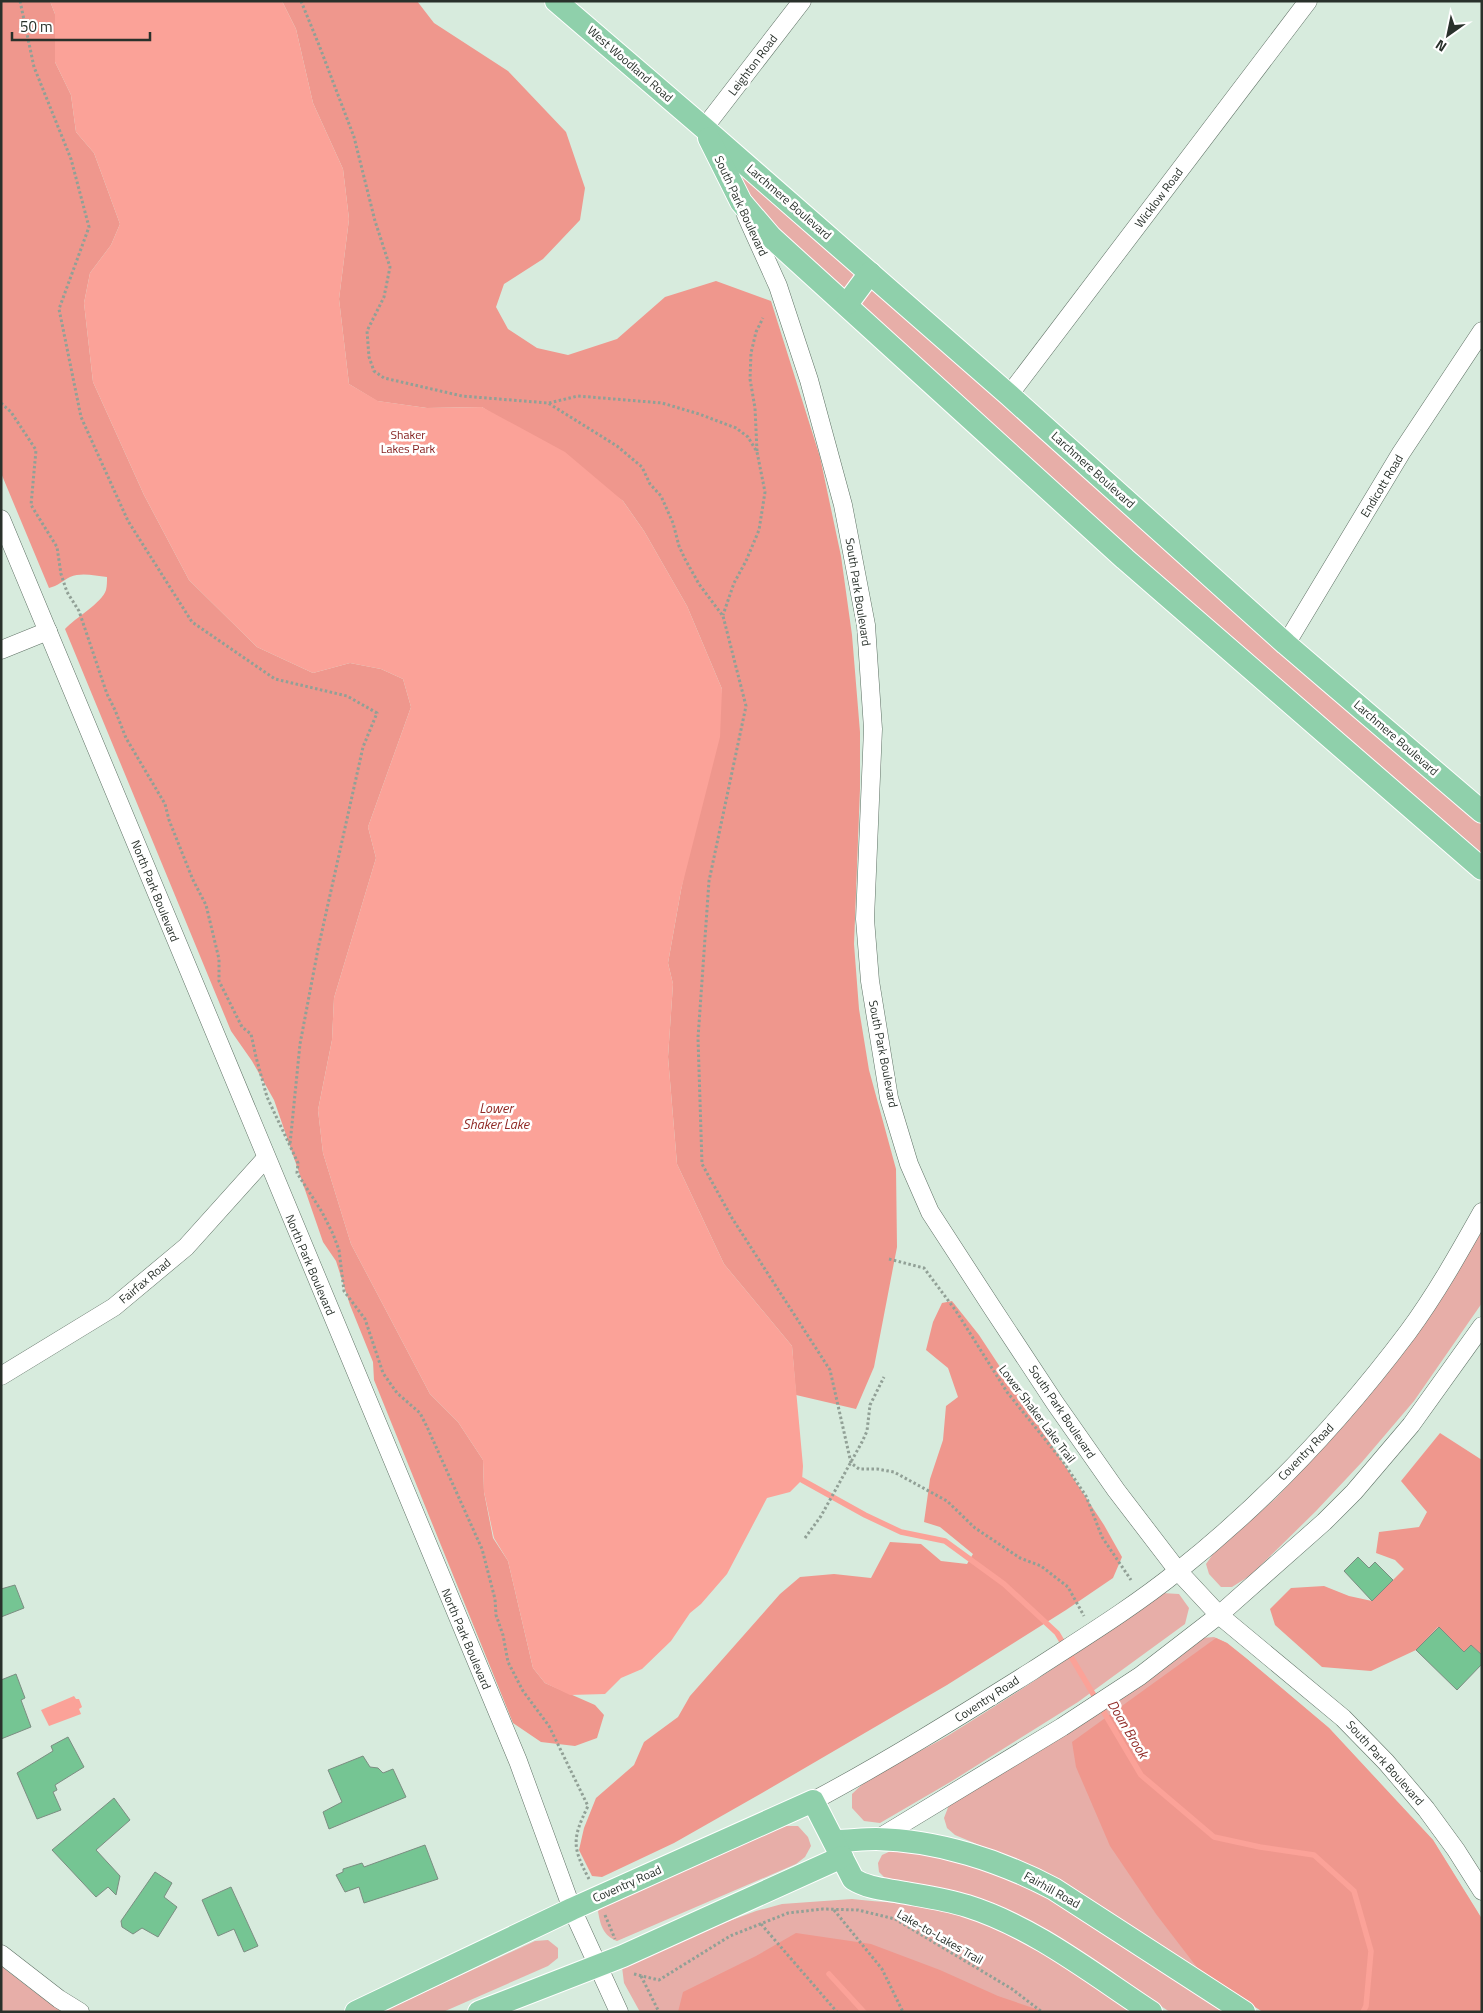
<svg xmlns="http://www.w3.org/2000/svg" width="1483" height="2013" font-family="'Titillium Web',sans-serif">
<rect width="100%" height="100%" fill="#d7ebdd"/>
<g fill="#e7aea8">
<path d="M 704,128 L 1482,812 L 1482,869 L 771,237 Z"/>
<path d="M 1482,1228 L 1482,1303 L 1414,1401 L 1362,1462 L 1316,1511 L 1251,1575 L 1232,1587 L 1221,1587 L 1209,1574 L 1206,1564 L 1213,1554 L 1276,1498 L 1323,1447 L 1429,1318 L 1465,1259 Z"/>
<path d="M 1162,1593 L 1179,1594 L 1189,1608 L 1185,1624 L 1078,1702 L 952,1781 L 880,1823 L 864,1821 L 852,1808 L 852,1794 C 878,1767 917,1755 949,1735 C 1022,1690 1092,1644 1162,1593 Z"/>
<path d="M 1214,1637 L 1227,1643 L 1247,1659 L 1329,1728 L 1433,1840 L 1482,1919 L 1482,2012 L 1263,2012 L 1041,1871 L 955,1835 L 947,1828 L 944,1818 L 949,1805 L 1069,1733 L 1202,1638 Z"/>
<path d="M 783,1826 L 798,1826 L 808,1837 L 811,1846 L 805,1857 L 796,1864 L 617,1941 C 603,1936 600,1924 598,1911 L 607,1904 Z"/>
<path d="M 893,1850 L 936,1856 L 1023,1882 L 1230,2012 L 1170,2012 L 1034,1923 L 991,1903 L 944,1889 L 885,1878 L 879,1872 L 878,1863 L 882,1855 Z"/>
<path d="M 852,1899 C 890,1903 940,1905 976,1919 C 1032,1941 1083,1979 1133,2012 L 640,2012 L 624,1983 L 622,1967 L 633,1957 L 756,1911 L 782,1904 Z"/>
<path d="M 548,1940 L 558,1948 L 558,1958 L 548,1966 L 443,2012 L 382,2012 L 535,1941 Z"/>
<path d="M 1,1966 L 36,1993 L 68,2012 L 1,2012 Z"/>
</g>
<g fill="#ef978d">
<path d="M 1,1 L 50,1 L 55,14 L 55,62 L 71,95 L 76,132 L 94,153 L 120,224 L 111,245 L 90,273 L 84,303 L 93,382 L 144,495 L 189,580 L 257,647 L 313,673 L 350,663 L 381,669 L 403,679 L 411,707 L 368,827 L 376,858 L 334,998 L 332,1040 L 318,1110 L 323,1153 L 351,1244 L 430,1394 L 458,1422 L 483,1460 L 484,1492 L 493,1538 L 508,1561 L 533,1668 L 545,1683 L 595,1705 L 604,1715 L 597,1738 L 575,1746 L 541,1742 L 513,1723 L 374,1380 L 373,1362 L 350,1305 L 336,1261 L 323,1242 L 274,1100 L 252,1061 L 231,1031 L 65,629 C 75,618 102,603 106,590 C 107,586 107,581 107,577 C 95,576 82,572 70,577 C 62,581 58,586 49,588 L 1,473 Z"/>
<path d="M 282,1 L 417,1 L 434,23 L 508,71 L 566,132 L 585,188 L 580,220 L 543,259 L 504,284 L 496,307 L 508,329 L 537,348 L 568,355 L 617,339 L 665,297 L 716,281 L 771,301 L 820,457 L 841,556 L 852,635 L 860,732 L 860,789 L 854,944 L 859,1009 L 869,1070 L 896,1169 L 897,1247 L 874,1367 L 856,1409 L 796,1395 L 792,1346 L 724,1264 L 677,1164 L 668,1057 L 673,984 L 668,963 L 681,890 L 722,689 L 687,606 L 644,531 L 623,501 L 482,407 L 427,408 L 377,401 L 349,384 L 339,299 L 349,219 L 343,169 L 313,103 L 296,29 Z"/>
<path d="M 952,1301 L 979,1335 L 1104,1525 L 1122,1557 L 1113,1578 L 1066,1610 L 947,1685 L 762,1793 L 674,1843 L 602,1877 L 592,1876 L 579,1850 L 584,1828 L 596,1798 L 634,1765 L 644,1742 L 678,1717 L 690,1696 L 780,1594 L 800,1577 L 834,1574 L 871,1578 L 890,1542 L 921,1544 L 941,1561 L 967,1564 L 973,1554 L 940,1527 L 924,1522 L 930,1479 L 943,1440 L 946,1406 L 958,1397 L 948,1368 L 926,1350 L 933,1322 L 942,1303 Z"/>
<path d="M 1440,1433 L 1482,1460 L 1482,1655 L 1471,1645 L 1464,1652 L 1438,1627 L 1416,1650 L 1371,1671 L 1322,1667 L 1275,1625 L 1270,1609 L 1291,1588 L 1324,1586 L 1349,1596 L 1372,1601 L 1404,1569 L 1395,1560 L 1376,1553 L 1379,1532 L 1419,1527 L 1427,1512 L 1401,1481 Z"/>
<path d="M 1216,1638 L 1227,1643 L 1247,1659 L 1329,1728 L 1433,1840 L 1482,1919 L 1482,2012 L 1263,2012 L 1199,1970 L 1156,1914 L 1110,1846 L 1076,1767 L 1072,1742 Z"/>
<path d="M 796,1933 L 871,1944 L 940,1970 L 998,1996 L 1045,2012 L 678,2012 L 683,1992 L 756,1956 Z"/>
</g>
<g fill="#fba298">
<path d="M 50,1 L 282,1 L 296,29 L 313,103 L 343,169 L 349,219 L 339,299 L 349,384 L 378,401 L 427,408 L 482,407 L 565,452 L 623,501 L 644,531 L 687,606 L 722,689 L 720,737 L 681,890 L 668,963 L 673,984 L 668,1057 L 677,1164 L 724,1264 L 792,1346 L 803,1466 L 802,1480 L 790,1492 L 767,1498 L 727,1574 L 701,1604 L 690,1613 L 671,1641 L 642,1669 L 621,1678 L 605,1694 L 570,1695 L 545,1683 L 533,1668 L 508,1561 L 494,1538 L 484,1492 L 483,1460 L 458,1422 L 430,1394 L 351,1244 L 323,1153 L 318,1110 L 332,1040 L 334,998 L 376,858 L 368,827 L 411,707 L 403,679 L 381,669 L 350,663 L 313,673 L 257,647 L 189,580 L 144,495 L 93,382 L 84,303 L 90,273 L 111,245 L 120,224 L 94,153 L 76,132 L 71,95 L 55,62 L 55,14 Z"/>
<path d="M 74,1696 L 76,1699 L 79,1699 L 82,1707 L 79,1709 L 81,1714 L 49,1726 L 41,1710 Z"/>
</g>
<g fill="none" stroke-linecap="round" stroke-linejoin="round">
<g stroke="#fba298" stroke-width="5.5">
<path d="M 802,1480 L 865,1515 L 901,1532 L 945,1541 L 1004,1584 L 1057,1633 L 1141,1775 L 1214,1837 L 1260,1847 L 1314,1855 L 1354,1891 L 1371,1951 L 1366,2006 L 1363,2012"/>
<path d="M 829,1974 L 864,2012"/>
</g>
</g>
<g fill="#75c593" stroke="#7b8d81">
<path d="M 1358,1557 L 1369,1568 L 1375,1562 L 1393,1580 L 1372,1601 L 1344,1571 Z"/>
<path d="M 15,1585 L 24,1608 L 1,1617 L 1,1589 Z"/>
<path d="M 1439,1627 L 1464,1652 L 1471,1645 L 1482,1655 L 1482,1664 L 1457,1690 L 1416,1650 Z"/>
<path d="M 16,1674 L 25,1698 L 21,1700 L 31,1727 L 1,1739 L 1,1680 Z"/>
<path d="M 68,1737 L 84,1767 L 55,1785 L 57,1790 L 53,1792 L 61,1810 L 37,1819 L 17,1773 L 53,1751 L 51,1746 Z"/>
<path d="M 363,1756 L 370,1767 L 378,1768 L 383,1773 L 393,1769 L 406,1797 L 329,1829 L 323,1812 L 342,1802 L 328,1770 Z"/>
<path d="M 114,1798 L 130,1820 L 96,1850 L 120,1876 L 116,1895 L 108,1887 L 96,1897 L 52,1850 Z"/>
<path d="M 425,1845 L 438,1879 L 364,1903 L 359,1887 L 345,1892 L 336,1875 L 343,1872 L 343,1869 L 362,1863 L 364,1867 Z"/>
<path d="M 155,1872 L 172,1883 L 164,1897 L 177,1907 L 158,1937 L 142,1928 L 133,1934 L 122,1927 L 121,1921 Z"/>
<path d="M 231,1887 L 258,1946 L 244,1952 L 234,1929 L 218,1936 L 202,1900 Z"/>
</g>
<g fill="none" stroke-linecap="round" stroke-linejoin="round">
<defs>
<g id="minor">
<path d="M 704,128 L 802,1"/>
<path d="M 746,215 L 778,286 L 809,380 L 843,505 L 866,625 L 873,729 L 865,919 L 870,981 L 889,1098 L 909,1164 L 930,1212 L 993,1309 L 1055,1403 L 1116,1490 L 1178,1571 L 1219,1615 L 1343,1718 L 1386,1762 L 1426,1809 L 1456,1850 L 1482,1891"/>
<path d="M 1009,395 L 1308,1"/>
<path d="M 1,519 L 518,1761 L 572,1909 L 619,2012"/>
<path d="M 1286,644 L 1401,453 L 1482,331"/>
<path d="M 1,650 L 48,631"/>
<path d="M 1,1376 L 114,1307 L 186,1247 L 266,1158"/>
<path d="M 813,1801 C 888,1761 960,1716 1032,1671 C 1081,1639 1132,1608 1178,1571 C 1265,1502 1342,1420 1408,1332 C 1436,1294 1459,1253 1482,1212"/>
<path d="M 874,1841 L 1062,1727 L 1140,1676 L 1219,1615 L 1324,1522 L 1354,1492 L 1411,1425 L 1482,1326"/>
<path d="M 1,1954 L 59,1999 L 80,2012"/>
</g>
<g id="major">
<path d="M 556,1 L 704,128 L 1009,395 L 1286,644 L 1482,812"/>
<path d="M 709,138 L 741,202 L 771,237 L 1125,559 L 1482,869"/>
<path d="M 847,304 L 870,273"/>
<path d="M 834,1841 C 848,1841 862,1839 876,1839 C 937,1840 1001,1861 1054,1889 L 1244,2012"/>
<path d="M 356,2012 L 572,1909 L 813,1801 L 853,1879 C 867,1888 883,1889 900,1892 C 922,1896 945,1899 967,1906 C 1034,1927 1093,1974 1151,2012"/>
<path d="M 479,2012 L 623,1956 L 842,1857"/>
</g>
</defs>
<use href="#minor" stroke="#5f7165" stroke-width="19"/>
<use href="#major" stroke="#fff" stroke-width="24"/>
<g stroke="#91a096" stroke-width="3" stroke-dasharray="2.5 2.5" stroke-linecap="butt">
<path d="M 20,1 L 34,67 L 71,159 L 89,227 L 59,309 L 81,417 L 128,521 L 192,622 L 275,679 L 347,696 L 377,713 L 363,747 L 318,949 L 300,1044 L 290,1144"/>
<path d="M 301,1 L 319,45 L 354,137 L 375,221 L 390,267 L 384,297 L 367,331 L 369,357 L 374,371 L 384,378 L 462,396 L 548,403 L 617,446 L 642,467 L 650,484 L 661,496 L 673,523 L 679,546 L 685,559 L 699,584 L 723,616 L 746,706 L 709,881 L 698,1038 L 702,1164 L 732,1218 L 830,1370 L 851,1463 L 859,1469 L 877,1469 L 894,1472 L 947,1501 L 975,1528 L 1020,1558 L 1041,1566 L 1068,1587 L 1084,1616"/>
<path d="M 1,403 L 11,412 L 36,450 L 31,505 L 57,547 L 61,574 L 67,592 L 79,611 L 107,694 L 115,710 L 126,738 L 165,804 L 169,820 L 193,880 L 206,905 L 219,959 L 219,981 L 242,1027 L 251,1034 L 256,1057 L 267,1097 L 298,1163 L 297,1173 L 322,1212 L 333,1234 L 339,1250 L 344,1291 L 365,1319 L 383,1373 L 397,1393 L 420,1413 L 428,1429 L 482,1549 L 495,1599 L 496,1615 L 503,1635 L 508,1662 L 523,1691 L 549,1726 L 588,1806 C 572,1839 572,1847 589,1879"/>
<path d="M 549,403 L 578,396 L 662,403 L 699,414 L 736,428 L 748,437 L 757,452 L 765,492 L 759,530 L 746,561 L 734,583 L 723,615"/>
<path d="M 757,451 L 755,408 L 750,379 L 751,353 L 756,332 L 763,318"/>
<path d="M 889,1259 L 924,1268 L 956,1311 L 1007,1392 L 1064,1463 L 1086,1496 L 1102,1537 L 1131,1580"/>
<path d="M 805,1538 L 821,1516 L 862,1442 L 867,1431 L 870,1405 L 884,1377"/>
<path d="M 834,1910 L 882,1969 L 903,2012"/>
<path d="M 605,1915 L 615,1939"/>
<path d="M 761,1924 L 837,2012"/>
<path d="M 634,1974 L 659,1980 L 730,1936 L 788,1913 L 823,1909 L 858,1910 L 895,1919 L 1012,1989 L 1042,2012"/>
<path d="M 641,1976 L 659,2012"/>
</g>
<use href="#minor" stroke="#fff" stroke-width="18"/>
<use href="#major" stroke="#8fd0ab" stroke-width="22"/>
</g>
<g text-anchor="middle" stroke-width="5" stroke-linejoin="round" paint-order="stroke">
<g font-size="12" fill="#29312b" stroke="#fff">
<text transform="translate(630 64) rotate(41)" y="4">West Woodland Road</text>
<text transform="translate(753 65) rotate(-53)" y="4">Leighton Road</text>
<text transform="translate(1159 198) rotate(-53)" y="4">Wicklow Road</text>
<text transform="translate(789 202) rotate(41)" y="4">Larchmere Boulevard</text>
<text transform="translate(741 206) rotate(65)" y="4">South Park Boulevard</text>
<text transform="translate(1093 470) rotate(42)" y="4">Larchmere Boulevard</text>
<text transform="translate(1382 486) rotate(-59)" y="4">Endicott Road</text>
<text transform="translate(858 592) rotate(81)" y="4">South Park Boulevard</text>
<text transform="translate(1396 738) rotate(41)" y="4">Larchmere Boulevard</text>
<text transform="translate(155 891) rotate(68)" y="4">North Park Boulevard</text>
<text transform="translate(883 1054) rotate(79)" y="4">South Park Boulevard</text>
<text transform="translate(310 1265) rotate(67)" y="4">North Park Boulevard</text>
<text transform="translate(145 1281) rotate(-40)" y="4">Fairfax Road</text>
<text transform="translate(1062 1412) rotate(56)" y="4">South Park Boulevard</text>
<text transform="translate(1037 1414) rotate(53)" y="4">Lower Shaker Lake Trail</text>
<text transform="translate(1306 1452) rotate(-46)" y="4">Coventry Road</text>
<text transform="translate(466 1639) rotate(67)" y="4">North Park Boulevard</text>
<text transform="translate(987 1699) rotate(-33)" y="4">Coventry Road</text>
<text transform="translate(1385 1763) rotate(48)" y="4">South Park Boulevard</text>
<text transform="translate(627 1884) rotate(-24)" y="4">Coventry Road</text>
<text transform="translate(1052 1890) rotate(29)" y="4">Fairhill Road</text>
<text transform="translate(940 1937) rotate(30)" y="4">Lake-to-Lakes Trail</text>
</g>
<g font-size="12" fill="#821c1b" stroke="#fff">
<text x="408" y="439">Shaker<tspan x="408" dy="14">Lakes Park</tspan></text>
</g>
<g font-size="14" font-style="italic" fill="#912b27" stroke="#fff">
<text x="496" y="1113">Lower<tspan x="496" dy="16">Shaker Lake</tspan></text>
<text transform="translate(1128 1729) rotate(59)" y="5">Doan Brook</text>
</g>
</g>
<rect width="1483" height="2013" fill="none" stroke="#29312b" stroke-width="5"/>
<g transform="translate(1448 35) rotate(213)" stroke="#ffffff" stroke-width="4" paint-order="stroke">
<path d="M0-4L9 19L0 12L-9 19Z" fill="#29312b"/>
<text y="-8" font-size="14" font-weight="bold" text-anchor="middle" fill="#29312b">N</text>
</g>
<path d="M12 32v8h138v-8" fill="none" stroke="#29312b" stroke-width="2.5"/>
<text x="20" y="32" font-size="15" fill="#29312b" stroke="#ffffff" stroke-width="4" paint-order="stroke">50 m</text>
</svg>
